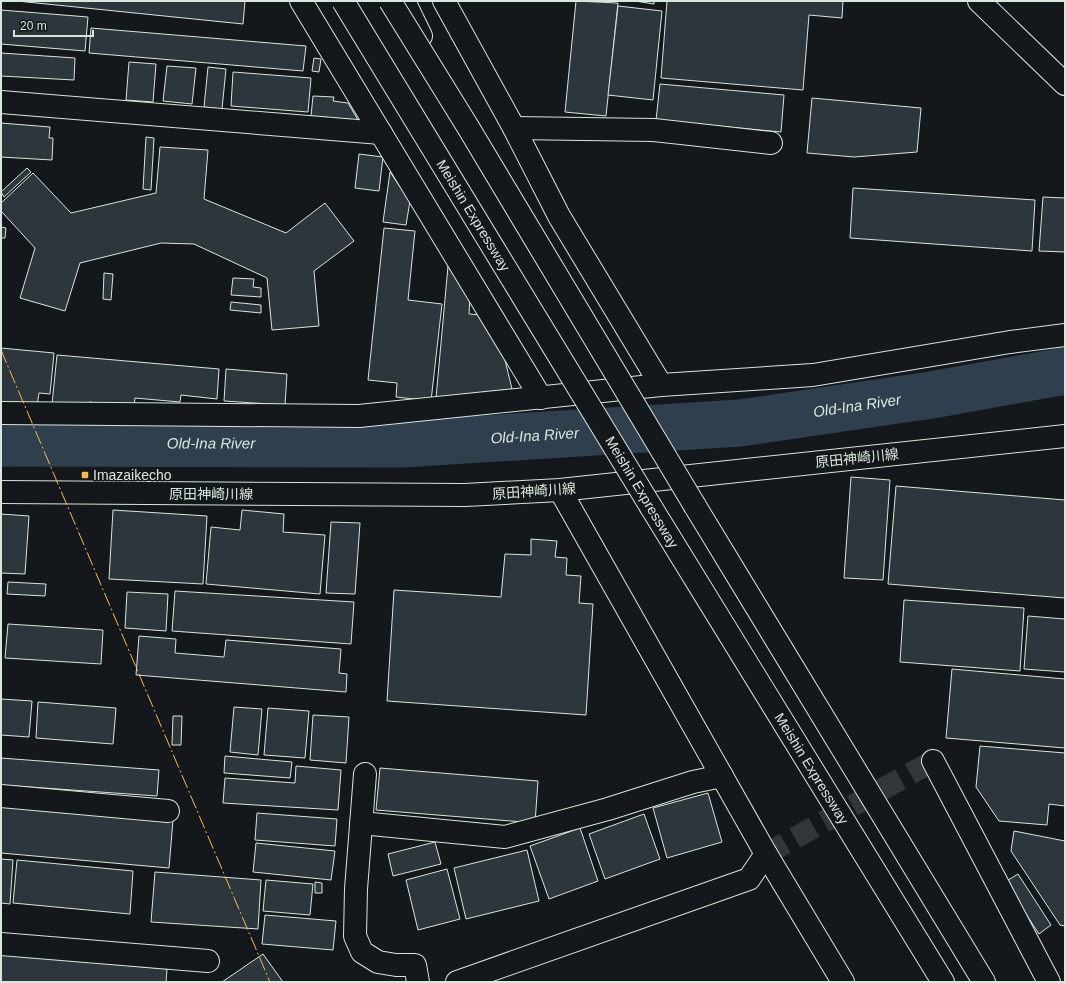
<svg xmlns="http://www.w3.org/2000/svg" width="1066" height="983" font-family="Helvetica,'Noto Sans JP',sans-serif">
<rect width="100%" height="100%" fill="#14181c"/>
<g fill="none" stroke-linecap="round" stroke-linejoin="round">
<path stroke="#2f3f4d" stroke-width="47" id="s1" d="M 1,443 L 402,444 L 740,423 L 931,395 L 1065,371"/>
</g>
<g fill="#2c363c" stroke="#d8e6dc">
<path d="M 17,1 L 245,1 L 243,24 Z"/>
<path d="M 576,1 L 618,3 L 606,116 L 565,112 Z"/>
<path d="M 635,1 L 654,1 L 654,4 Z"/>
<path d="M 667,1 L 843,1 L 842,18 L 809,15 L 803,90 L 661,78 Z"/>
<path d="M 618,6 L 662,11 L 653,100 L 608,95 Z"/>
<path d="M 1,10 L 88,17 L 85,51 L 1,44 Z"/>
<path d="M 91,28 L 306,46 L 303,71 L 89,53 Z"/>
<path d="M 1,53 L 75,58 L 74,80 L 1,76 Z"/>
<path d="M 314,58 L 321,59 L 319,72 L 312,71 Z"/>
<path d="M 129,62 L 156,64 L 153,102 L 126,100 Z"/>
<path d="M 167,66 L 196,68 L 192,104 L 163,101 Z"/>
<path d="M 208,67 L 226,69 L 222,109 L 204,107 Z"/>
<path d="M 233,72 L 311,78 L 308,112 L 231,106 Z"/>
<path d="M 660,84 L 784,95 L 781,132 L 656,120 Z"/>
<path d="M 313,96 L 334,97 L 333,101 L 348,103 L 358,120 L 311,116 Z"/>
<path d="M 812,98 L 921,108 L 917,152 L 854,157 L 807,153 Z"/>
<path d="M 1,123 L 50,127 L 49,138 L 53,138 L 52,160 L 1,157 Z"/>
<path d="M 146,137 L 154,138 L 151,190 L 143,189 Z"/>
<path d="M 160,147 L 208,150 L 204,199 L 286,233 L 325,203 L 354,241 L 314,271 L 319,326 L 272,330 L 267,278 L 194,244 L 161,243 L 80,263 L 65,311 L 20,298 L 35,248 L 1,211 L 1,203 L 33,173 L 71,213 L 156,193 Z"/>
<path d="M 359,154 L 383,157 L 379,191 L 355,188 Z"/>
<path d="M 27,168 L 31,172 L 4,197 L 1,192 Z"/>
<path d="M 390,172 L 410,201 L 406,225 L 383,222 Z"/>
<path d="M 853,188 L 1035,200 L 1032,251 L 850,238 Z"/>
<path d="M 1043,197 L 1065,198 L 1065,252 L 1039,251 Z"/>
<path d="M 1,227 L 6,228 L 5,238 L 1,238 Z"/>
<path d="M 384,228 L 415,231 L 408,300 L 442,304 L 431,401 L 396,397 L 397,383 L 368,380 Z"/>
<path d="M 448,266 L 470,297 L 469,314 L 481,315 L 504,356 L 512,389 L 436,398 Z"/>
<path d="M 104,273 L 113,274 L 111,300 L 103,299 Z"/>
<path d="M 233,278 L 254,279 L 253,287 L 261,288 L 261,297 L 231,295 Z"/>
<path d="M 231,302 L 261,305 L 261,313 L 230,310 Z"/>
<path d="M 1,348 L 54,353 L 50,394 L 39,393 L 37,406 L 1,403 Z"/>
<path d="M 57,355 L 219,369 L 217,399 L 181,395 L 180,402 L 135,398 L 134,406 L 89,402 L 88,407 L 52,404 Z"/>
<path d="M 226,369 L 287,374 L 285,405 L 224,401 Z"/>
<path d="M 851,477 L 890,480 L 883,580 L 844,578 Z"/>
<path d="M 896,486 L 1065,500 L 1065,598 L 888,584 Z"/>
<path d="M 113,510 L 207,516 L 203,584 L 109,579 Z"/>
<path d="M 242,510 L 284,514 L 283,532 L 325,535 L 320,594 L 206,584 L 211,527 L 240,530 Z"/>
<path d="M 1,514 L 29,516 L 25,574 L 1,573 Z"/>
<path d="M 331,522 L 360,523 L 355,594 L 326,593 Z"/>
<path d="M 531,539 L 557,541 L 555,557 L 567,558 L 566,575 L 581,576 L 579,603 L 593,604 L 586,715 L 387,701 L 394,590 L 501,597 L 505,554 L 531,555 Z"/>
<path d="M 8,582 L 46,584 L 45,596 L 7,594 Z"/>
<path d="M 175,591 L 354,602 L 351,644 L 172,631 Z"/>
<path d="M 127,592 L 168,594 L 166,631 L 125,628 Z"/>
<path d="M 904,600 L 1024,608 L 1020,671 L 900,662 Z"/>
<path d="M 1028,616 L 1065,619 L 1065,672 L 1024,669 Z"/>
<path d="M 8,624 L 103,630 L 101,664 L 5,658 Z"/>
<path d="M 139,636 L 176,639 L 175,653 L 224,657 L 226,640 L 341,649 L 339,673 L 347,674 L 346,692 L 136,675 Z"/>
<path d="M 952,669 L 1065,679 L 1065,748 L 946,738 Z"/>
<path d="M 1,699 L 32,701 L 29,737 L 1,735 Z"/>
<path d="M 38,702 L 116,708 L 113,744 L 36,738 Z"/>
<path d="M 234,707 L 262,709 L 258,755 L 230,752 Z"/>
<path d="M 268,708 L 309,711 L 305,758 L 264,755 Z"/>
<path d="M 313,715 L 349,717 L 346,763 L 310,760 Z"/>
<path d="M 173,716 L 182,716 L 181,745 L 172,745 Z"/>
<path d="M 980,746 L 1065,753 L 1065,806 L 1049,804 L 1047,825 L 999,821 L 976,787 Z"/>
<path d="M 225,756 L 292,762 L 290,778 L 224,773 Z"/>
<path d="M 1,758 L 159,770 L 157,796 L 1,785 Z"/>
<path d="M 296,766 L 341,770 L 338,810 L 223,803 L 225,778 L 295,783 Z"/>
<path d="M 380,768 L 538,781 L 535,823 L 376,810 Z"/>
<path d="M 708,793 L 722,842 L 667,858 L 653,808 Z"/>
<path d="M 1,804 L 173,820 L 169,868 L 1,853 Z"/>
<path d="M 257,813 L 337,819 L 335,846 L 255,840 Z"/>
<path d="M 644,814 L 660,859 L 605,879 L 589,834 Z"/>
<path d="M 580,828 L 598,881 L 549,899 L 530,846 Z"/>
<path d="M 1014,831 L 1065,841 L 1065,926 L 1060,925 L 1011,851 Z"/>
<path d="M 435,842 L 441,864 L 393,876 L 388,854 Z"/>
<path d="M 256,843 L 335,851 L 331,880 L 253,872 Z"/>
<path d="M 527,850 L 539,901 L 466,919 L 454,868 Z"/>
<path d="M 1,859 L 13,860 L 10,904 L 1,903 Z"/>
<path d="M 17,860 L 133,871 L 130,914 L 13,903 Z"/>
<path d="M 447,869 L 460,919 L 418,930 L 406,880 Z"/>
<path d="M 155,872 L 261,880 L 258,929 L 151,922 Z"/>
<path d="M 1018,874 L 1051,925 L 1039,934 L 1005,882 Z"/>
<path d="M 266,880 L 313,884 L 310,915 L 263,911 Z"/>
<path d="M 315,882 L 322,883 L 322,893 L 315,893 Z"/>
<path d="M 265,915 L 336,921 L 333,950 L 262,944 Z"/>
<path d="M 1,954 L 167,969 L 166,982 L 1,982 Z"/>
<path d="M 263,954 L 283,982 L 222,982 Z"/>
</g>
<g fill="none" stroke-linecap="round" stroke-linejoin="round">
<path stroke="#313739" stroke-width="22" stroke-dasharray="22 11" stroke-linecap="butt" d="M 766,854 L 933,761"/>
<defs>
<g id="minor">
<path d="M 301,1 L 541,398"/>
<path d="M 444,1 L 514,128 L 559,216 L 661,385"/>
<path d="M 1,102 L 381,133"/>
<path d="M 514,128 L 654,130 L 771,143"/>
<path d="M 1,413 L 359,416 L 661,385 L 813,375 L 1010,342 L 1065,335"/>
<path d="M 560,490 L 766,854 L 843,982"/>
<path d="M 1,492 L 465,495 L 560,490 L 1065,436"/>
<path d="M 933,761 L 1049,982"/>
<path d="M 365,774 L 356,889 L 355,936 L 362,952 L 378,962 L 396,965 L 415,965 L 418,982"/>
<path d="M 1,796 L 168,811"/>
<path d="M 361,823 L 505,837 L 608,809 L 693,782 L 722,776"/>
<path d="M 1,944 L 208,961"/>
<path d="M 457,982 L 749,879 L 766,854"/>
</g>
<path id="major" d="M 979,1 L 1065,84"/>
<g id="highway">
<path d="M 404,1 L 421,36"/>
<path d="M 695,506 L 984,982"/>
<path id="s2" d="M 651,507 L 943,982"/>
</g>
</defs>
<use href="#minor" stroke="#d8e6dc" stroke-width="24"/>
<use href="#major" stroke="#d8e6dc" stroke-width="24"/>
<use href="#highway" stroke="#d8e6dc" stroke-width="24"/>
<use href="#minor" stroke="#14181c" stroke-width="22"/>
<use href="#major" stroke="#14181c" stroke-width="22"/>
<use href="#highway" stroke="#14181c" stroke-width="22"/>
<defs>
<g id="highway-bridge">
<path id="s3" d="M 343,1 L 651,507"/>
<path d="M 390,1 L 468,127 L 695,506"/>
</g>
</defs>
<use href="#highway-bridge" stroke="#d8e6dc" stroke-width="24" stroke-linecap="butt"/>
<use href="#highway-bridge" stroke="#14181c" stroke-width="22"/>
<path stroke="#ffb74d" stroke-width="1" stroke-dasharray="14 3 2 3" stroke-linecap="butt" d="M 1,350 L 270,982"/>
</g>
<rect fill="#ffb74d" stroke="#14181c" stroke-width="1.5" x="81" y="471" width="8" height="8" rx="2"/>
<g text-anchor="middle" stroke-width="3" stroke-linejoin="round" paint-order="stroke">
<g font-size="14" fill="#d8e6dc" stroke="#14181c">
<text dy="5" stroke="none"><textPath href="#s3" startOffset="251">Meishin Expressway</textPath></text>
<text transform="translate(857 458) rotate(-6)" y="5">原田神崎川線</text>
<text transform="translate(534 491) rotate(-4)" y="5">原田神崎川線</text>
<text transform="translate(642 492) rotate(59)" y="5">Meishin Expressway</text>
<text x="211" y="499">原田神崎川線</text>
<text dy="5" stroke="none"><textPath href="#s2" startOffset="307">Meishin Expressway</textPath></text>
</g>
<g font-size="14" fill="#d8e6dc" stroke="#14181c" text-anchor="start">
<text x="93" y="480">Imazaikecho</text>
</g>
<g font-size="15" font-style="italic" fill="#d8e6dc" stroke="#14181c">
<text dy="5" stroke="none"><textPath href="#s1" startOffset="858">Old-Ina River</textPath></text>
<text dy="5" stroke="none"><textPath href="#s1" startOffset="534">Old-Ina River</textPath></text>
<text dy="5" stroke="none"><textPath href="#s1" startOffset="210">Old-Ina River</textPath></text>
</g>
</g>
<rect width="1066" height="983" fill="none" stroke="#d8e6dc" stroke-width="4"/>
<path d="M14 30v6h79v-6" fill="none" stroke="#d8e6dc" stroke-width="2"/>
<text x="20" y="30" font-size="12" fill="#d8e6dc" stroke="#14181c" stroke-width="3" paint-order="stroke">20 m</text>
</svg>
